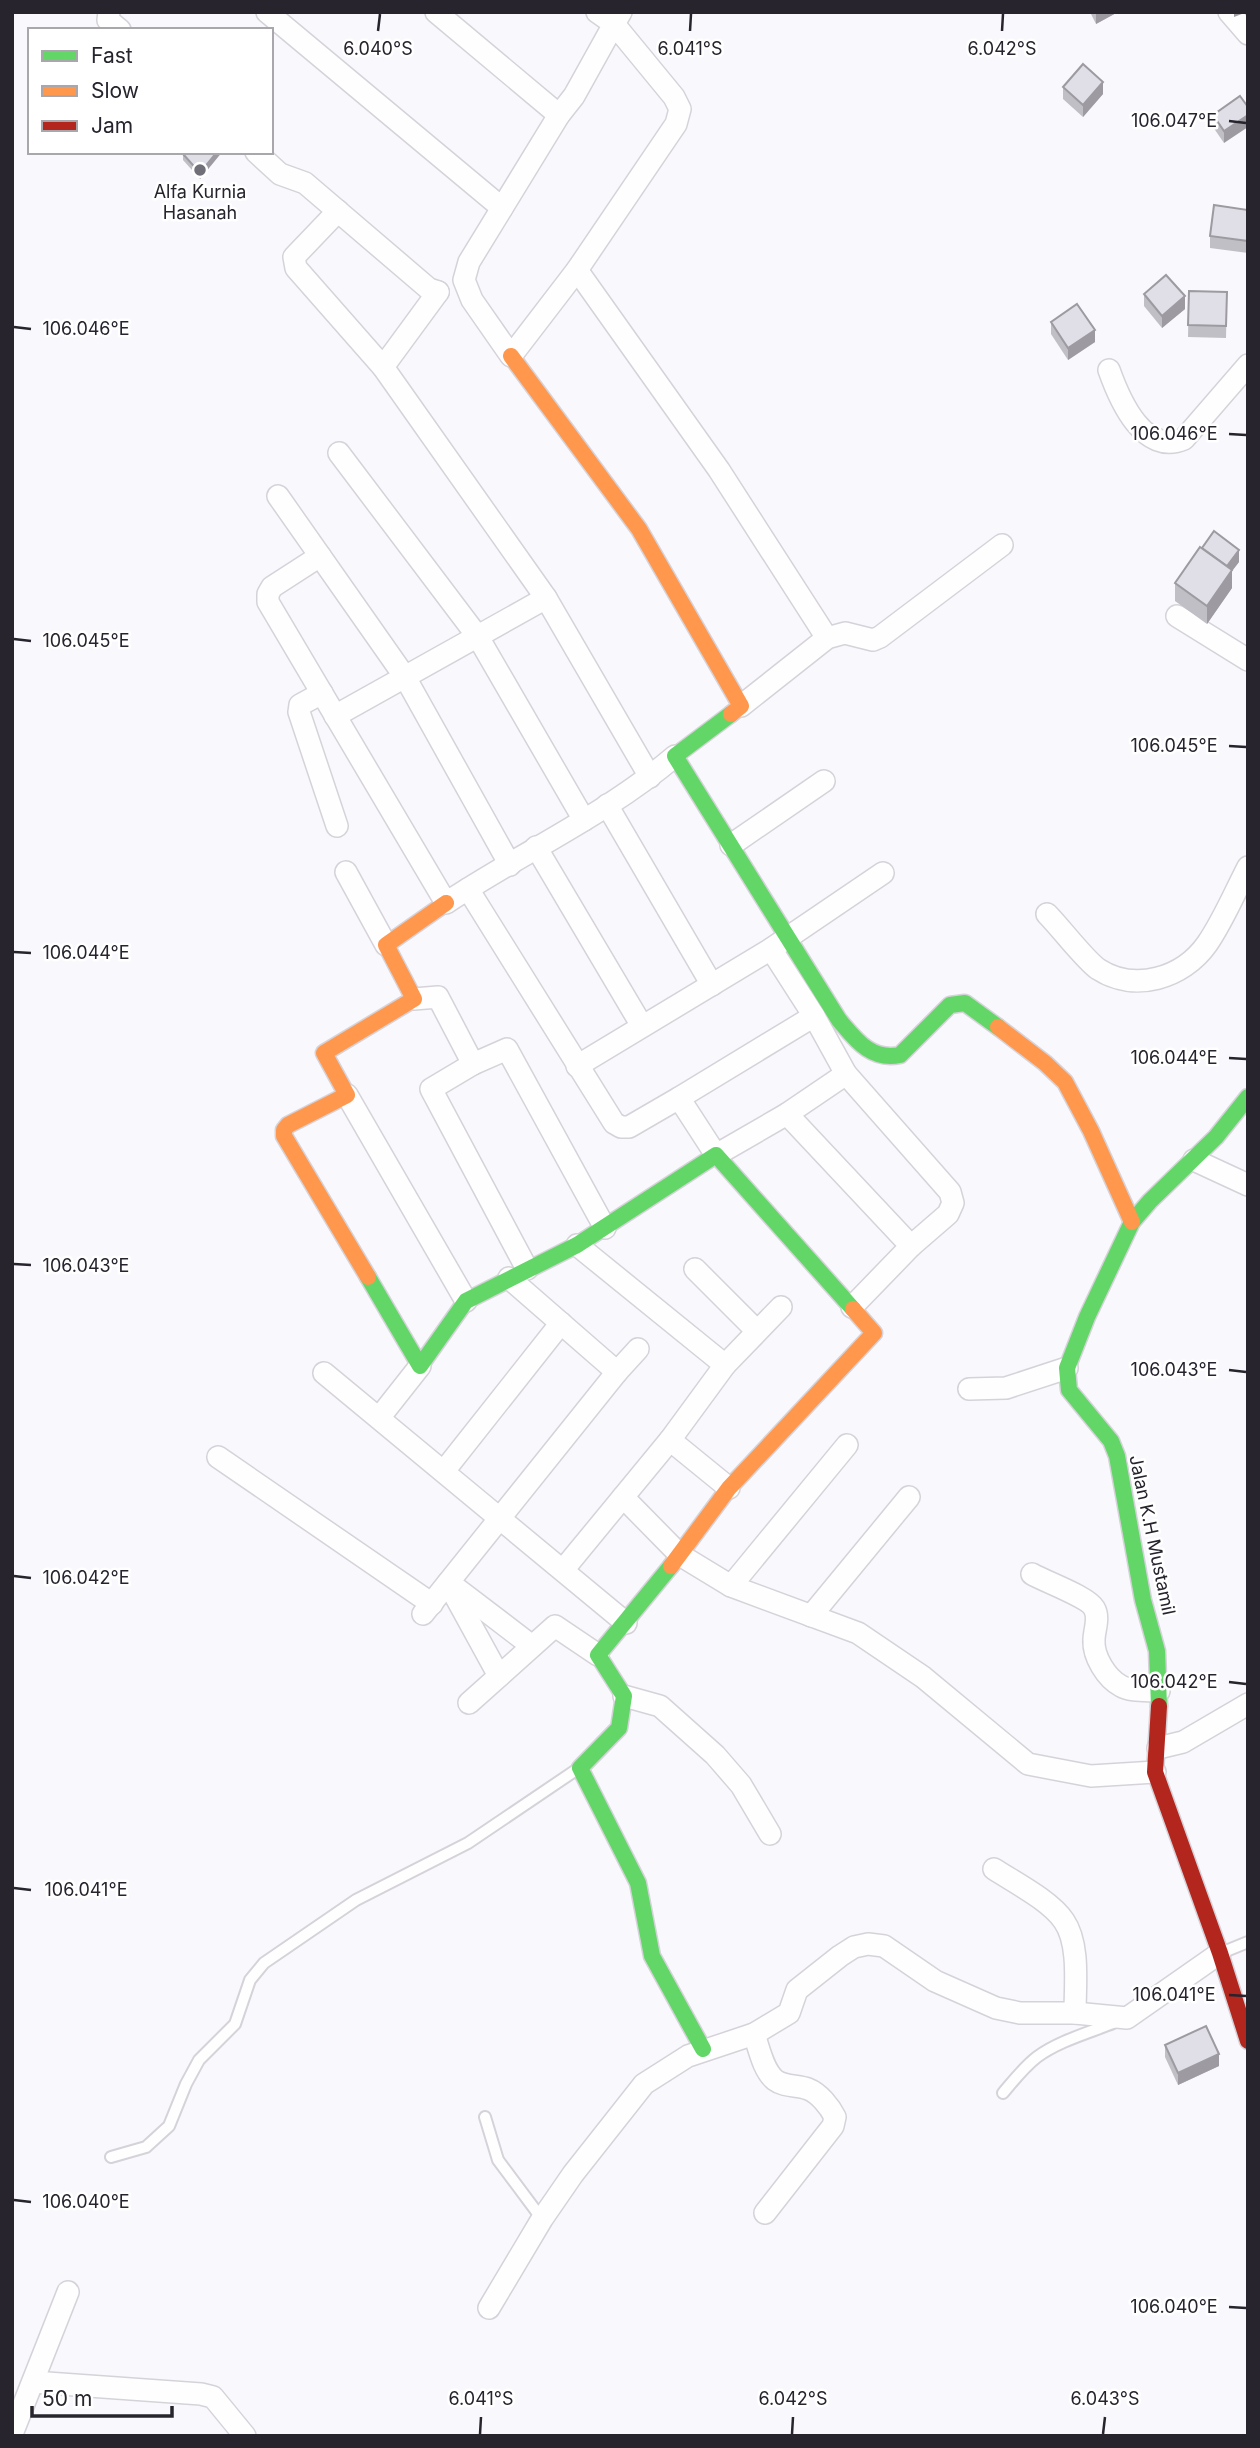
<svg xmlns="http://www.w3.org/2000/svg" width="1260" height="2448" font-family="Inter,sans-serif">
<rect width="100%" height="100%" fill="#f9f8fc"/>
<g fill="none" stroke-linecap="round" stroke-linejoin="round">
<defs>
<g id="lane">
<path d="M 1221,1953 L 1248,1942"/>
<path d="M 1003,2093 C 1014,2080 1024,2067 1037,2057 C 1060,2040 1092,2032 1118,2021"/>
<path d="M 485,2117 L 498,2160 L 542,2219"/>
<path d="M 111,2157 L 146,2147 L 169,2126 L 186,2084 L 199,2060 L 235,2024 L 250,1980 L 264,1963 L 356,1900 L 468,1843 L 579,1768"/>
</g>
<g id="street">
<path d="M 109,12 L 108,20 L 120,30"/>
<path d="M 267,12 L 502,208"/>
<path d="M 436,12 L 559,115"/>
<path d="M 597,12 L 614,24 L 574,96 L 559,115 L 469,262 L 464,280 L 472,300 L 511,356 L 577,270 L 676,124 L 680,109 L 674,97 L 614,24 L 621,12"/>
<path d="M 1229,12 L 1248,34"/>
<path d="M 256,152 L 280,174 L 305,183 L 429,289 L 438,292"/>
<path d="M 338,211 L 294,257 L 296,268 L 383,367 L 438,292"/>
<path d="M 577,270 L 719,470 L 827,638"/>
<path d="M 383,367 L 546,598"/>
<path d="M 1109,370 C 1120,401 1144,456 1184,439 L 1248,365"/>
<path d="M 339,453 L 478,637 L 584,820"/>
<path d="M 278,496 L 405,677 L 510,865"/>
<path d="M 320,556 L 272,587 L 268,594 L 268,602 L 446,903 C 521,853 606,815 675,756"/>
<path d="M 1177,616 L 1248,660"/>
<path d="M 322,693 L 300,705 L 299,712 L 337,826"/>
<path d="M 741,706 L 827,638 L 845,633 L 873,640 L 880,637 L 1002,545"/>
<path d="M 335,716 L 546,598 L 650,777"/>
<path d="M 607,805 L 712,985"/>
<path d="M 731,845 L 824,781"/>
<path d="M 536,847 L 642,1026"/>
<path d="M 346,872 L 386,945"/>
<path d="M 468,889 L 614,1123 L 621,1127 L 629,1127 L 679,1098 L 716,1155 L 787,1114 L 846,1074 L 814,1016 L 771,949"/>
<path d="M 1047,914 C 1060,927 1085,960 1098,969 C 1135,993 1183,978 1207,944 C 1223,921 1235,892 1248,867"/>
<path d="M 414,999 L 438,997 L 473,1064"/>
<path d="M 577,1066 L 771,949 L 883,873"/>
<path d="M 846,1074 L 950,1192 L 953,1203 L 948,1214 L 911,1246 L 852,1307"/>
<path d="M 347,1095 L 466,1301"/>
<path d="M 679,1098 L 814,1016"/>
<path d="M 787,1114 L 911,1246"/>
<path d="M 1194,1160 L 1248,1185"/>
<path d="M 577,1245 L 725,1365 L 670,1440 L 729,1488"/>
<path d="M 527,1269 L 431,1089 L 473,1064 L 507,1049 L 605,1228"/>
<path d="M 695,1269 L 757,1331"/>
<path d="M 509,1278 L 617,1372"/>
<path d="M 725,1365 L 781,1307"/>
<path d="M 324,1373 L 626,1623"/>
<path d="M 969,1389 L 1006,1388 L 1067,1368"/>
<path d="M 379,1418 L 420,1366"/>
<path d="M 218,1457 L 432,1604"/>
<path d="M 444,1471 L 561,1323"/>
<path d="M 623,1497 L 680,1555 L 731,1586 L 858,1633 L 923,1677 L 1028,1764 L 1091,1776 L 1155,1772"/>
<path d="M 563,1570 L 670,1440"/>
<path d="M 1032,1574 C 1046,1582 1088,1597 1094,1608 C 1100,1618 1094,1630 1094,1640 C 1093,1656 1106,1678 1121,1686 C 1131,1692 1147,1690 1159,1691"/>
<path d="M 448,1583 L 499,1676"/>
<path d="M 731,1586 L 847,1445"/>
<path d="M 456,1588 L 532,1646"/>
<path d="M 423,1614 L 617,1372 L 638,1349"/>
<path d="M 811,1616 L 909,1497"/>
<path d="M 624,1696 L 660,1706 L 715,1755 L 741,1785 L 770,1834"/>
<path d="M 469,1703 L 555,1626 L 598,1655"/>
<path d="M 1158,1748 L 1183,1742 L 1248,1704"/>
<path d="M 994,1869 C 1014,1882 1051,1901 1064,1921 C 1080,1944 1075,1986 1075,2013"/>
<path d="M 754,2034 C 759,2048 763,2070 775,2080 C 784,2087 798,2085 808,2089 C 819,2093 830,2107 835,2117 L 833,2126 L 765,2213"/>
<path d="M 489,2308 L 542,2219 L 573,2174 L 644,2084 L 688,2056 L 754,2034 L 789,2013 L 797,1990 L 840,1956 L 854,1947 L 868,1944 L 884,1946 L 935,1981 L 996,2008 L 1020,2013 L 1075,2013 L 1127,2018 L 1220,1953"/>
<path d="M 33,2382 L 201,2394 L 213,2397 L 245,2436"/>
<path d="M 12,2434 L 68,2292"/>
</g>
<g id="fast">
<path d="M 731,714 L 675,756 L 839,1020 C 856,1040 871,1061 900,1055 L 950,1005 L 965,1003 L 998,1027"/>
<path d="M 368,1277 L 420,1366 L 466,1301 L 577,1245 L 716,1155 L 853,1309"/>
<path d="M 671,1566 L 598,1655 L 624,1696 L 619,1728 L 580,1768 L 638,1883 L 652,1956 L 703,2049"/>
<path d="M 1159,1706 L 1157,1651 L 1143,1600 L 1117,1456 L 1111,1441 L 1069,1390 L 1067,1368 L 1087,1317 L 1132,1222 L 1150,1201 L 1216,1137 L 1248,1097"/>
</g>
<g id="slow">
<path d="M 511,356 L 639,529 L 741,706 L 731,714"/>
<path d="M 998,1027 L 1045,1063 L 1065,1082 L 1091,1131 L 1132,1222"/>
<path d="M 368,1277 L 284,1136 L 284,1130 L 288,1125 L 347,1095 L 324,1053 L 414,999 L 386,945 L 446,903"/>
<path d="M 671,1566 L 729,1488 L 874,1333 L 853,1309"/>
</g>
<path id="jam" d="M 1159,1706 L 1155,1772 L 1220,1953 L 1248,2041"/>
</defs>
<use href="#lane" stroke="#d5d3d9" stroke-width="14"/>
<use href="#street" stroke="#d5d3d9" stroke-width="24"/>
<use href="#fast" stroke="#d5d3d9" stroke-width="19"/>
<use href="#slow" stroke="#d5d3d9" stroke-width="19"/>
<use href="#jam" stroke="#d5d3d9" stroke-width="19"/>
<use href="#lane" stroke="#fefeff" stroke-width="10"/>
<use href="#street" stroke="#fefeff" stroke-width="21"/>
<use href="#fast" stroke="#63d668" stroke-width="16"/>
<use href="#slow" stroke="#ff974d" stroke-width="16"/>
<use href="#jam" stroke="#b3261e" stroke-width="16"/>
</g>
<g fill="#c1bfc6">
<path d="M 1090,12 L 1118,12 L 1096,24 Z"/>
<path d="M 1063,87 L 1103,94 L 1083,117 L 1063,99 Z"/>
<path d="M 1240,96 L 1224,143 L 1213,127 L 1213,115 Z"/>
<path d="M 222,152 L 200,179 L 183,160 L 183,154 Z"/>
<path d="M 1248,210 L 1248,253 L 1210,248 L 1210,236 Z"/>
<path d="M 1189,291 L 1227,292 L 1226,338 L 1188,337 Z"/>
<path d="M 1144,294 L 1185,309 L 1162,328 L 1144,306 Z"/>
<path d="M 1051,322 L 1095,342 L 1068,360 L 1051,334 Z"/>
<path d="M 1239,562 L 1232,571 L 1232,588 L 1207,624 L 1175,601 L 1175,583 Z"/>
<path d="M 1165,2045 L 1219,2066 L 1178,2085 L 1165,2057 Z"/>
</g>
<g fill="#9d9ba1">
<path d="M 1096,12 L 1118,12 L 1096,24 Z"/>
<path d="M 1234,12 L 1247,12 L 1234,17 Z"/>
<path d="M 1103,82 L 1103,94 L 1083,117 L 1083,105 Z"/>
<path d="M 1248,115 L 1248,127 L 1224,143 L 1224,131 Z"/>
<path d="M 217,152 L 222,152 L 200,179 L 200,173 Z"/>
<path d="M 1185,296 L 1185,309 L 1162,328 L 1162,316 Z"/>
<path d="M 1095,330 L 1095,342 L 1068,360 L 1068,348 Z"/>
<path d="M 1239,550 L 1239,562 L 1232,571 L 1232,588 L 1207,624 L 1207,606 L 1225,568 Z"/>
<path d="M 1219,2054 L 1219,2066 L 1178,2085 L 1178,2073 Z"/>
</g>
<g fill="#e0dee6" stroke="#9d9ba1" stroke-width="2">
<path d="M 1083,64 L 1103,82 L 1083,105 L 1063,87 Z"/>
<path d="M 1240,96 L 1248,107 L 1248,115 L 1224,131 L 1213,115 Z"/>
<path d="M 184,152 L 217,152 L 200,173 L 183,154 Z"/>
<path d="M 1214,205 L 1248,210 L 1248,241 L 1210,236 Z"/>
<path d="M 1166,275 L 1185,296 L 1162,316 L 1144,294 Z"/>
<path d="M 1189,291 L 1227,292 L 1226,326 L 1188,325 Z"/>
<path d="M 1077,304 L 1095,330 L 1068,348 L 1051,322 Z"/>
<path d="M 1214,531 L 1239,550 L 1227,566 L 1202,548 Z"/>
<path d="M 1200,547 L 1232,570 L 1207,606 L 1175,583 Z"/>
<path d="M 1206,2026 L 1219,2054 L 1178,2073 L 1165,2045 Z"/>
</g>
<path fill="none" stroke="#27242e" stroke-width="2.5" d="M 378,31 L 380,14M 690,31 L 691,14M 1002,31 L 1003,14M 1229,121 L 1246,123M 14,327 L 31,329M 1229,434 L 1246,435M 14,639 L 31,641M 1229,746 L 1246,747M 14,952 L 31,953M 1229,1058 L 1246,1059M 14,1264 L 31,1265M 1229,1370 L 1246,1372M 14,1576 L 31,1578M 1229,1682 L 1246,1684M 14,1888 L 31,1890M 1229,1995 L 1246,1996M 14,2200 L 31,2202M 1229,2307 L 1246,2308M 480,2434 L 481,2417M 792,2434 L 793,2417M 1103,2434 L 1105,2417"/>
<circle fill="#706e76" stroke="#fff" stroke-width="2.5" cx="200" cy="170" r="7"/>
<g text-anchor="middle" stroke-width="5" stroke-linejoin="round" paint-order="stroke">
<g font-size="18" fill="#27242e" stroke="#fff">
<text x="200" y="198">Alfa Kurnia<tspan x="200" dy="21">Hasanah</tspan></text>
</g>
<g font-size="18" fill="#27242e" stroke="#fff">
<text transform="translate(1152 1535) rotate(78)" y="6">Jalan K.H Mustamil</text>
</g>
</g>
<g font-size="18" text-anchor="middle" fill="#27242e" stroke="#fff" stroke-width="5" stroke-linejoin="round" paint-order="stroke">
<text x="378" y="55">6.040°S</text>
<text x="690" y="55">6.041°S</text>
<text x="1002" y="55">6.042°S</text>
<text x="1174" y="127">106.047°E</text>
<text x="86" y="335">106.046°E</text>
<text x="1174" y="440">106.046°E</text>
<text x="86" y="647">106.045°E</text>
<text x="1174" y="752">106.045°E</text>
<text x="86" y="959">106.044°E</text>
<text x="1174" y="1064">106.044°E</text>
<text x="86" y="1272">106.043°E</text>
<text x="1174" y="1376">106.043°E</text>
<text x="86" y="1584">106.042°E</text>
<text x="1174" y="1688">106.042°E</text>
<text x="86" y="1896">106.041°E</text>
<text x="1174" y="2001">106.041°E</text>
<text x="86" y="2208">106.040°E</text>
<text x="1174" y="2313">106.040°E</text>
<text x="481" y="2405">6.041°S</text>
<text x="793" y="2405">6.042°S</text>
<text x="1105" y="2405">6.043°S</text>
</g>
<rect width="1260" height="2448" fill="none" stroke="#27242e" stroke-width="28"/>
<rect x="28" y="28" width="245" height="126" fill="#ffffff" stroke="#a9a7ab" stroke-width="2"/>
<rect x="42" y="51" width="35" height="10" fill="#63d668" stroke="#a9a7ab" stroke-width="2"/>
<text x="91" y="63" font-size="21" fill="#27242e">Fast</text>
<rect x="42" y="86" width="35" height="10" fill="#ff974d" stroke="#a9a7ab" stroke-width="2"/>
<text x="91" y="98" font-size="21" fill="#27242e">Slow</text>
<rect x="42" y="121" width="35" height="10" fill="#b3261e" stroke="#a9a7ab" stroke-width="2"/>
<text x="91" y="133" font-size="21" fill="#27242e">Jam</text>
<path d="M32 2406v10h140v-10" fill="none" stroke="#27242e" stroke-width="3.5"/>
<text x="42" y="2406" font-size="21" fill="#27242e" stroke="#ffffff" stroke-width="5" paint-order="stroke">50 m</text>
</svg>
